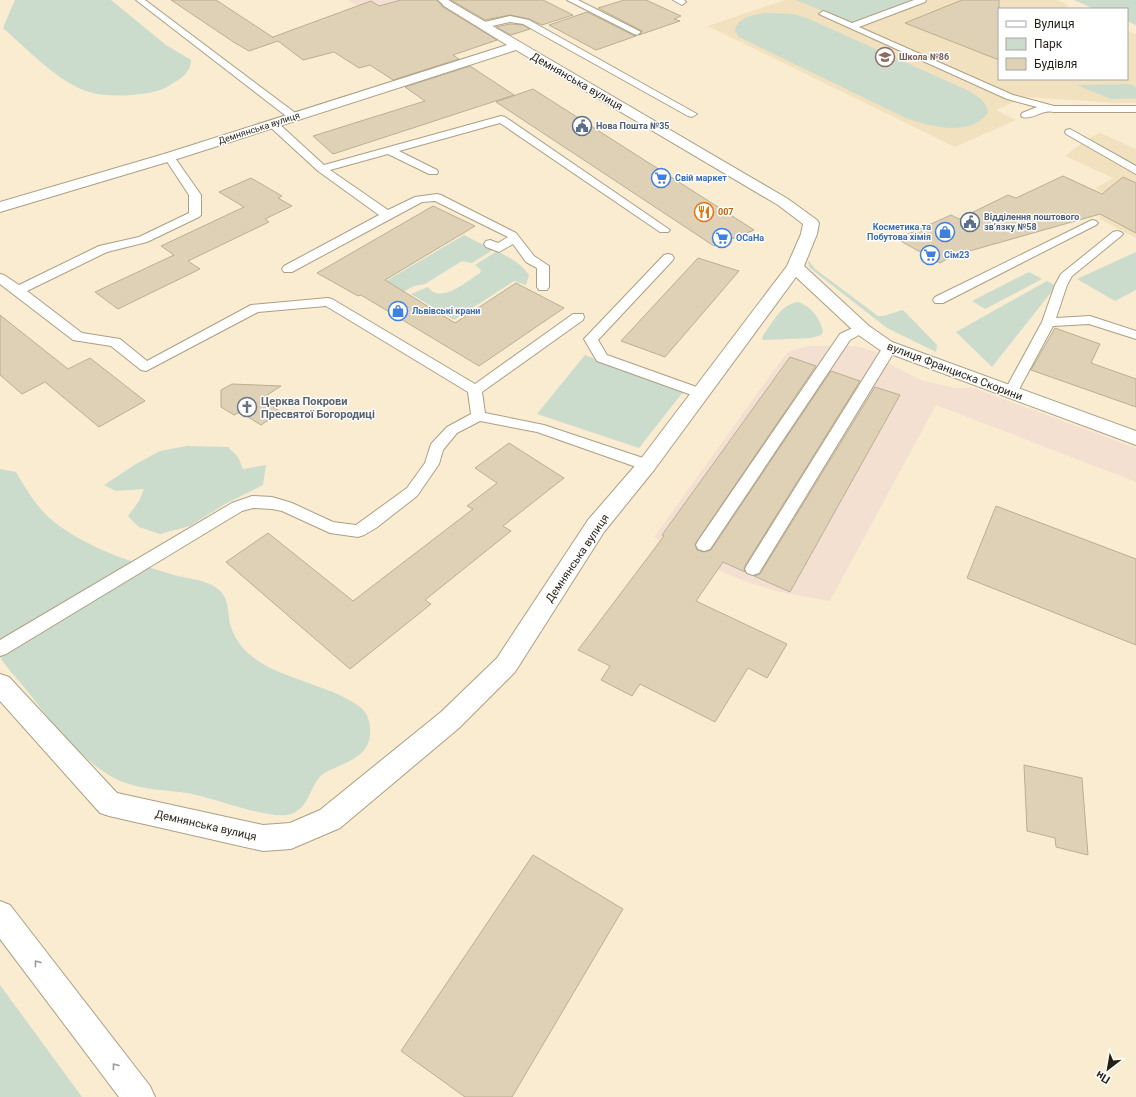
<svg xmlns="http://www.w3.org/2000/svg" width="1136" height="1097" font-family="Roboto,sans-serif">
<rect width="100%" height="100%" fill="#faecd1"/>
<g fill="#f1e1be">
<path d="M 785,0 L 1056,0 L 1069,5 L 1065,8 L 1067,9 L 999,9 L 999,79 L 1127,79 L 1127,31 L 1136,34 L 1136,103 L 1119,103 L 1025,97 L 996,110 L 1016,120 L 955,147 L 708,26 Z"/>
<path d="M 1100,133 L 1136,149 L 1136,238 L 1100,219 L 1103,198 L 1106,196 L 1096,188 L 1113,178 L 1065,156 L 1086,140 Z"/>
</g>
<g fill="#f4e0d1">
<path d="M 348,0 L 425,0 L 374,16 Z"/>
<path d="M 807,346 L 855,346 L 864,348 L 876,352 L 888,363 L 923,381 L 955,388 L 965,388 L 971,387 L 1136,448 L 1136,482 L 936,405 L 830,601 L 776,591 L 750,583 L 717,570 L 669,546 L 654,537 L 774,370 L 788,352 Z"/>
</g>
<g fill="#cbdbcc">
<path d="M 15,0 L 111,0 L 166,45 L 191,60 C 191,73 180,79 170,85 C 161,92 143,94 132,95 C 118,96 103,96 89,92 C 59,83 27,49 3,28 Z"/>
<path d="M 796,0 L 916,0 L 852,23 Z"/>
<path d="M 1074,0 L 1136,0 L 1136,25 L 1127,21 L 1127,9 L 1094,9 Z"/>
<path d="M 765,13 L 794,14 L 809,19 L 969,91 C 979,97 986,101 988,113 C 970,137 930,127 906,118 L 739,37 L 735,31 C 737,17 753,15 765,13 Z"/>
<path d="M 1128,84 L 1136,87 L 1136,98 L 1111,99 L 1077,85 Z"/>
<path d="M 464,235 L 493,250 L 472,263 L 462,261 L 425,284 L 414,286 L 399,294 L 381,284 Z"/>
<path d="M 497,251 C 510,258 521,263 529,275 L 526,285 L 514,281 L 454,320 L 411,294 L 428,287 C 441,305 467,281 480,273 L 481,270 L 475,265 Z"/>
<path d="M 1136,252 L 1136,290 L 1115,301 L 1077,279 Z"/>
<path d="M 809,261 L 815,269 L 878,316 L 883,316 L 903,310 L 937,345 L 936,352 L 887,328 L 810,268 L 808,262 Z"/>
<path d="M 1029,272 L 1042,279 L 985,309 L 972,301 Z"/>
<path d="M 1047,281 L 1056,286 L 992,367 L 956,332 Z"/>
<path d="M 798,302 C 811,306 821,319 823,332 L 821,335 L 811,338 L 763,340 L 762,338 L 764,334 C 773,322 781,304 798,302 Z"/>
<path d="M 585,355 L 683,392 L 639,448 L 537,414 Z"/>
<path d="M 187,446 L 228,447 L 238,457 L 243,469 L 266,465 L 263,485 L 225,504 L 190,526 L 160,534 L 139,527 L 128,516 L 139,501 L 144,489 L 116,491 L 104,485 L 136,464 L 160,451 Z"/>
<path d="M 0,469 L 16,472 C 26,489 37,508 53,521 C 87,548 131,562 171,574 C 186,579 207,579 219,590 C 230,599 227,614 231,627 C 236,643 249,656 263,664 C 289,680 348,691 365,712 C 369,718 371,727 370,734 C 369,753 353,760 337,767 C 330,770 322,773 318,779 C 309,791 308,808 291,814 C 270,821 213,797 187,793 C 167,790 145,790 126,783 C 89,771 51,722 28,692 C 22,684 2,663 0,656 C 0,649 0,620 0,611 C 0,564 0,517 0,469 Z"/>
<path d="M 0,985 L 82,1097 L 0,1097 Z"/>
</g>
<g fill="#ded1b5" stroke="#baae93">
<path d="M 171,0 L 216,0 L 274,38 L 273,37 L 371,1 L 379,6 L 401,0 L 437,0 L 443,7 L 497,40 L 453,55 L 459,59 L 393,80 L 370,65 L 359,68 L 334,52 L 303,60 L 278,41 L 249,51 L 235,43 Z"/>
<path d="M 451,0 L 543,0 L 573,15 L 542,25 L 529,19 L 510,15 L 485,20 Z"/>
<path d="M 624,0 L 646,0 L 681,16 L 674,19 L 680,21 L 639,35 L 642,32 L 642,31 L 598,8 Z"/>
<path d="M 962,0 L 999,0 L 999,60 L 905,23 Z"/>
<path d="M 587,12 L 633,35 L 636,36 L 596,50 L 549,25 Z"/>
<path d="M 510,24 L 523,25 L 530,29 L 511,35 L 496,27 Z"/>
<path d="M 470,66 L 514,95 L 333,154 L 313,136 L 425,101 L 405,87 Z"/>
<path d="M 533,89 L 754,230 L 714,246 L 496,102 Z"/>
<path d="M 1063,176 L 1102,194 L 1123,177 L 1136,183 L 1136,233 L 1100,214 L 966,252 L 963,250 L 940,263 L 897,239 L 951,215 L 959,219 L 1008,195 L 1016,198 Z"/>
<path d="M 251,178 L 282,196 L 278,198 L 292,206 L 265,219 L 269,222 L 188,261 L 200,269 L 118,309 L 95,292 L 174,255 L 161,246 L 244,207 L 219,192 Z"/>
<path d="M 433,206 L 475,226 L 385,280 L 455,323 L 516,283 L 564,308 L 479,366 L 361,295 L 358,296 L 317,273 Z"/>
<path d="M 698,258 L 739,271 L 665,357 L 621,341 Z"/>
<path d="M 0,315 L 68,369 L 90,358 L 145,401 L 99,427 L 45,382 L 22,394 L 0,375 Z"/>
<path d="M 1055,328 L 1100,344 L 1091,363 L 1136,379 L 1136,407 L 1031,370 Z"/>
<path d="M 790,357 L 816,366 L 695,544 L 697,550 L 704,552 L 711,550 L 831,371 L 860,381 L 746,564 L 744,568 L 745,572 L 723,562 L 696,601 L 787,644 L 767,678 L 748,668 L 715,722 L 640,684 L 632,696 L 601,680 L 610,666 L 578,650 L 664,536 L 662,535 Z"/>
<path d="M 232,384 L 281,386 L 261,399 L 281,412 L 261,425 L 240,412 L 234,415 L 221,407 L 221,390 Z"/>
<path d="M 875,387 L 900,395 L 790,592 L 754,576 L 760,574 Z"/>
<path d="M 509,443 L 564,478 L 503,526 L 511,531 L 425,600 L 431,604 L 350,669 L 226,562 L 268,533 L 353,601 L 473,509 L 467,506 L 497,483 L 475,468 Z"/>
<path d="M 996,506 L 1136,559 L 1136,645 L 967,578 Z"/>
<path d="M 1024,765 L 1082,778 L 1088,855 L 1056,847 L 1055,838 L 1027,831 Z"/>
<path d="M 533,855 L 623,909 L 512,1097 L 465,1097 L 401,1051 Z"/>
</g>
<g fill="none" stroke-linecap="round" stroke-linejoin="round">
<defs>
<g id="lane">
<path d="M 136,0 L 145,0 L 298,115 L 299,117 L 298,119 L 290,119 Z"/>
<path d="M 438,0 L 448,0 L 452,4 L 451,6 L 445,6 Z"/>
<path d="M 567,0 L 578,0 L 641,32 L 637,35 L 634,34 Z"/>
<path d="M 673,0 L 684,0 L 686,2 L 682,5 Z"/>
<path d="M 914,0 L 926,0 L 925,2 L 859,27 L 1013,95 L 1054,106 L 1136,106 L 1136,112 L 1054,112 C 1041,109 1034,120 1022,117 L 1021,115 L 1022,113 L 1037,107 L 1007,99 L 819,14 L 823,11 L 826,12 L 852,23 Z"/>
<path d="M 510,16 L 529,20 L 697,114 L 692,117 L 688,116 L 523,24 L 510,22 L 483,28 L 479,25 L 480,23 Z"/>
<path d="M 501,116 L 505,117 L 670,230 L 668,232 L 660,232 L 500,123 L 399,151 L 437,170 L 438,172 L 437,174 L 429,174 L 388,154 L 330,170 L 388,210 L 415,197 L 437,194 L 441,195 L 516,233 L 534,256 L 549,266 L 549,287 L 547,290 L 539,290 L 537,287 L 537,268 L 526,262 L 513,244 L 499,252 L 486,247 L 484,244 L 486,241 L 490,240 L 498,243 L 508,237 L 435,201 L 422,202 L 292,272 L 284,272 L 282,269 L 284,266 L 379,215 L 318,171 L 269,126 L 268,124 L 269,122 L 277,122 L 324,165 Z"/>
<path d="M 1070,129 L 1136,166 L 1136,174 L 1066,134 L 1065,132 L 1066,130 Z"/>
<path d="M 169,154 L 173,155 L 201,195 L 201,215 L 199,217 L 147,242 L 107,252 L 27,291 L 82,333 L 120,339 L 147,361 L 251,305 L 328,298 L 332,299 L 475,384 L 573,314 L 583,314 L 584,317 L 583,320 L 482,392 L 485,413 L 544,425 L 652,461 L 654,465 L 652,469 L 647,470 L 642,469 L 537,432 L 480,421 L 457,433 L 443,450 L 439,464 L 417,496 L 376,528 L 364,535 L 358,537 L 330,533 L 282,511 L 272,509 L 253,508 L 242,511 L 6,654 L 0,656 L 0,640 L 232,503 L 252,496 L 272,497 L 292,503 L 333,522 L 356,525 L 407,488 L 425,463 L 431,444 L 447,427 L 471,414 L 468,392 L 326,306 L 258,312 L 146,371 L 141,370 L 111,346 L 73,340 L 0,284 L 0,274 L 4,275 L 19,285 L 99,246 L 139,237 L 189,213 L 189,195 L 164,157 Z"/>
<path d="M 1092,220 L 1096,221 L 1098,223 L 1096,225 L 943,303 L 935,303 L 933,300 L 935,297 Z"/>
<path d="M 1117,231 L 1121,232 L 1123,234 L 1121,236 L 1072,276 L 1067,285 L 1056,318 L 1090,316 L 1136,331 L 1136,339 L 1089,324 L 1053,326 L 1016,395 L 1011,397 L 1006,395 L 1004,392 L 1042,322 L 1055,285 L 1061,274 L 1113,232 Z"/>
<path d="M 668,254 L 672,255 L 674,258 L 672,261 L 598,340 L 607,355 L 705,390 L 707,393 L 705,396 L 700,398 L 597,361 L 584,339 L 664,255 Z"/>
<path d="M 861,324 L 866,325 L 867,328 L 866,331 L 850,340 L 710,549 L 704,551 L 698,549 L 696,545 L 698,541 L 840,334 Z"/>
<path d="M 890,343 L 895,344 L 897,347 L 759,573 L 753,575 L 747,573 L 745,569 L 747,565 L 883,347 L 885,344 Z"/>
</g>
<path id="street" d="M 448,0 L 788,199 L 817,220 L 819,223 L 817,234 L 804,266 L 869,326 L 892,342 L 1136,431 L 1136,445 L 880,350 L 857,334 L 796,277 L 654,470 L 604,532 L 515,672 L 459,728 L 340,828 L 291,849 L 263,851 L 109,816 L 100,813 L 0,701 L 0,674 L 9,677 L 117,793 L 263,825 L 290,823 L 320,810 L 441,712 L 497,658 L 588,520 L 640,460 L 787,266 L 801,234 L 803,224 L 778,205 L 516,50 L 174,160 L 0,212 L 0,202 L 164,154 L 507,45 L 444,6 L 442,4 L 444,2 Z"/>
<path id="secondary" d="M 0,901 L 10,905 L 150,1086 L 155,1097 L 119,1097 L 0,939 Z"/>
</defs>
<use href="#lane" stroke="#ab9f84" stroke-width="2"/>
<use href="#street" stroke="#ab9f84" stroke-width="2"/>
<use href="#secondary" stroke="#ab9f84" stroke-width="2"/>
<use href="#lane" fill="#fff" fill-rule="evenodd"/>
<use href="#street" fill="#fff" fill-rule="evenodd"/>
<use href="#secondary" fill="#fff" fill-rule="evenodd"/>
</g>
<defs><path id="oneway-chevron" d="M-2-3.5L2.5 0L-2 3.5" fill="none" stroke-width="1.6" stroke-linecap="round" stroke-linejoin="round"/></defs>
<g stroke="#9c9a96">
<use href="#oneway-chevron" transform="translate(37 963) rotate(-127)"/>
<use href="#oneway-chevron" transform="translate(115 1066) rotate(-127)"/>
</g>
<defs>
<symbol id="school-ring" viewBox="-11 -11 22 22"><circle r="9.5" fill="#fff" stroke="#8d6e63" stroke-width="1.5"/><path d="M0-5L7-2L0 1L-7-2ZM-4 1L0 2.5L4 1V4Q0 6-4 4Z" fill="#8d6e63"/></symbol>
<symbol id="civic-ring" viewBox="-11 -11 22 22"><circle r="9.5" fill="#fff" stroke="#5c6f8a" stroke-width="1.5"/><path d="M-.6-6.5H3V-4.5H.6V-3L4-1V1h2V6H-6V1h2V-1L-.6-3ZM-1.2 2.5V6h2.4V2.5Z" fill="#5c6f8a"/></symbol>
<symbol id="supermarket-ring" viewBox="-11 -11 22 22"><circle r="9.5" fill="#fff" stroke="#3f7fe0" stroke-width="1.5"/><path d="M-6-5.5h2.5l.6 2H6L4.5 2H-2.5L-4.4-4H-6ZM-1.5 3.2a1.3 1.3 0 1 0 .1 0ZM3 3.2a1.3 1.3 0 1 0 .1 0Z" fill="#3f7fe0"/></symbol>
<symbol id="restaurant-ring" viewBox="-11 -11 22 22"><circle r="9.5" fill="#fff" stroke="#e8710a" stroke-width="1.5"/><path d="M-5-6h1v4h1v-4h1v4h1v-4h1v5L-1.5 .5V6h-2V.5L-5-1ZM5-6V6H3V1.5H1.5Q1.5-4 5-6Z" fill="#e8710a"/></symbol>
<symbol id="shop-ring" viewBox="-11 -11 22 22"><circle r="9.5" fill="#fff" stroke="#3f7fe0" stroke-width="1.5"/><path d="M-5-2.5h2.3a2.7 3.5 0 0 1 5.4 0H5L5.5 6h-11ZM-1.5-2.5h3a1.5 2.3 0 0 0-3 0Z" fill="#3f7fe0"/></symbol>
<symbol id="church-ring" viewBox="-11 -11 22 22"><circle r="9.5" fill="#fff" stroke="#6b7280" stroke-width="1.5"/><path d="M-1.2-6h2.4v3.5h3.3v2.4h-3.3V6h-2.4V-.1h-3.3v-2.4h3.3Z" fill="#6b7280"/></symbol>
</defs>
<g fill-rule="evenodd">
<use href="#school-ring" x="874" y="46" width="22" height="22"/>
<use href="#civic-ring" x="571" y="115" width="22" height="22"/>
<use href="#supermarket-ring" x="650" y="167" width="22" height="22"/>
<use href="#restaurant-ring" x="693" y="201" width="22" height="22"/>
<use href="#civic-ring" x="959" y="211" width="22" height="22"/>
<use href="#shop-ring" x="934" y="221" width="22" height="22"/>
<use href="#supermarket-ring" x="711" y="227" width="22" height="22"/>
<use href="#supermarket-ring" x="919" y="244" width="22" height="22"/>
<use href="#shop-ring" x="387" y="300" width="22" height="22"/>
<use href="#church-ring" x="236" y="396" width="22" height="22"/>
</g>
<g text-anchor="middle" stroke-width="3" stroke-linejoin="round" paint-order="stroke">
<g font-size="9" font-weight="bold" fill="#785e54" stroke="#fff" text-anchor="start">
<text x="899" y="60">Школа №86</text>
</g>
<g font-size="9" font-weight="bold" fill="#4e5e75" stroke="#fff" text-anchor="start">
<text x="596" y="129">Нова Пошта №35</text>
<text x="984" y="220">Відділення поштового<tspan x="984" dy="10">зв’язку №58</tspan></text>
</g>
<g font-size="9" fill="#241f15" stroke="#fff">
<text transform="translate(259 128) rotate(-18)" y="3">Демнянська вулиця</text>
</g>
<g font-size="9" font-weight="bold" fill="#366cbe" stroke="#fff" text-anchor="start">
<text x="675" y="181">Свій маркет</text>
<text x="931" y="230" text-anchor="end">Косметика та<tspan x="931" dy="10">Побутова хімія</tspan></text>
<text x="736" y="241">ОСаНа</text>
<text x="944" y="258">Сім23</text>
<text x="412" y="314">Львівські крани</text>
</g>
<g font-size="9" font-weight="bold" fill="#c56008" stroke="#fff" text-anchor="start">
<text x="718" y="215">007</text>
</g>
<g font-size="11" fill="#241f15" stroke="#fff">
<text transform="translate(577 81) rotate(30)" y="4">Демнянська вулиця</text>
<text transform="translate(955 371) rotate(21)" y="4">вулиця Франциска Скорини</text>
<text transform="translate(577 558) rotate(-56)" y="4">Демнянська вулиця</text>
<text transform="translate(206 825) rotate(13)" y="4">Демнянська вулиця</text>
</g>
<g font-size="11" font-weight="bold" fill="#5b616d" stroke="#fff" text-anchor="start">
<text x="261" y="405">Церква Покрови<tspan x="261" dy="13">Пресвятої Богородиці</tspan></text>
</g>
</g>
<rect x="998" y="8" width="130" height="72" fill="#ffffff" stroke="#a7a5a1"/>
<rect x="1006" y="21" width="20" height="6" fill="#ffffff" stroke="#a7a5a1"/>
<text x="1034" y="28" font-size="12" fill="#241f15">Вулиця</text>
<rect x="1006" y="38" width="20" height="12" fill="#cbdbcc" stroke="#a7a5a1"/>
<text x="1034" y="48" font-size="12" fill="#241f15">Парк</text>
<rect x="1006" y="58" width="20" height="12" fill="#ded1b5" stroke="#a7a5a1"/>
<text x="1034" y="68" font-size="12" fill="#241f15">Будівля</text>
<g transform="translate(1108 1069) rotate(211)" stroke="#ffffff" stroke-width="3" paint-order="stroke">
<path d="M0-3L7 15L0 10L-7 15Z" fill="#241f15"/>
<text y="-6" font-size="11" font-weight="bold" text-anchor="middle" fill="#241f15">Пн</text>
</g>
</svg>
